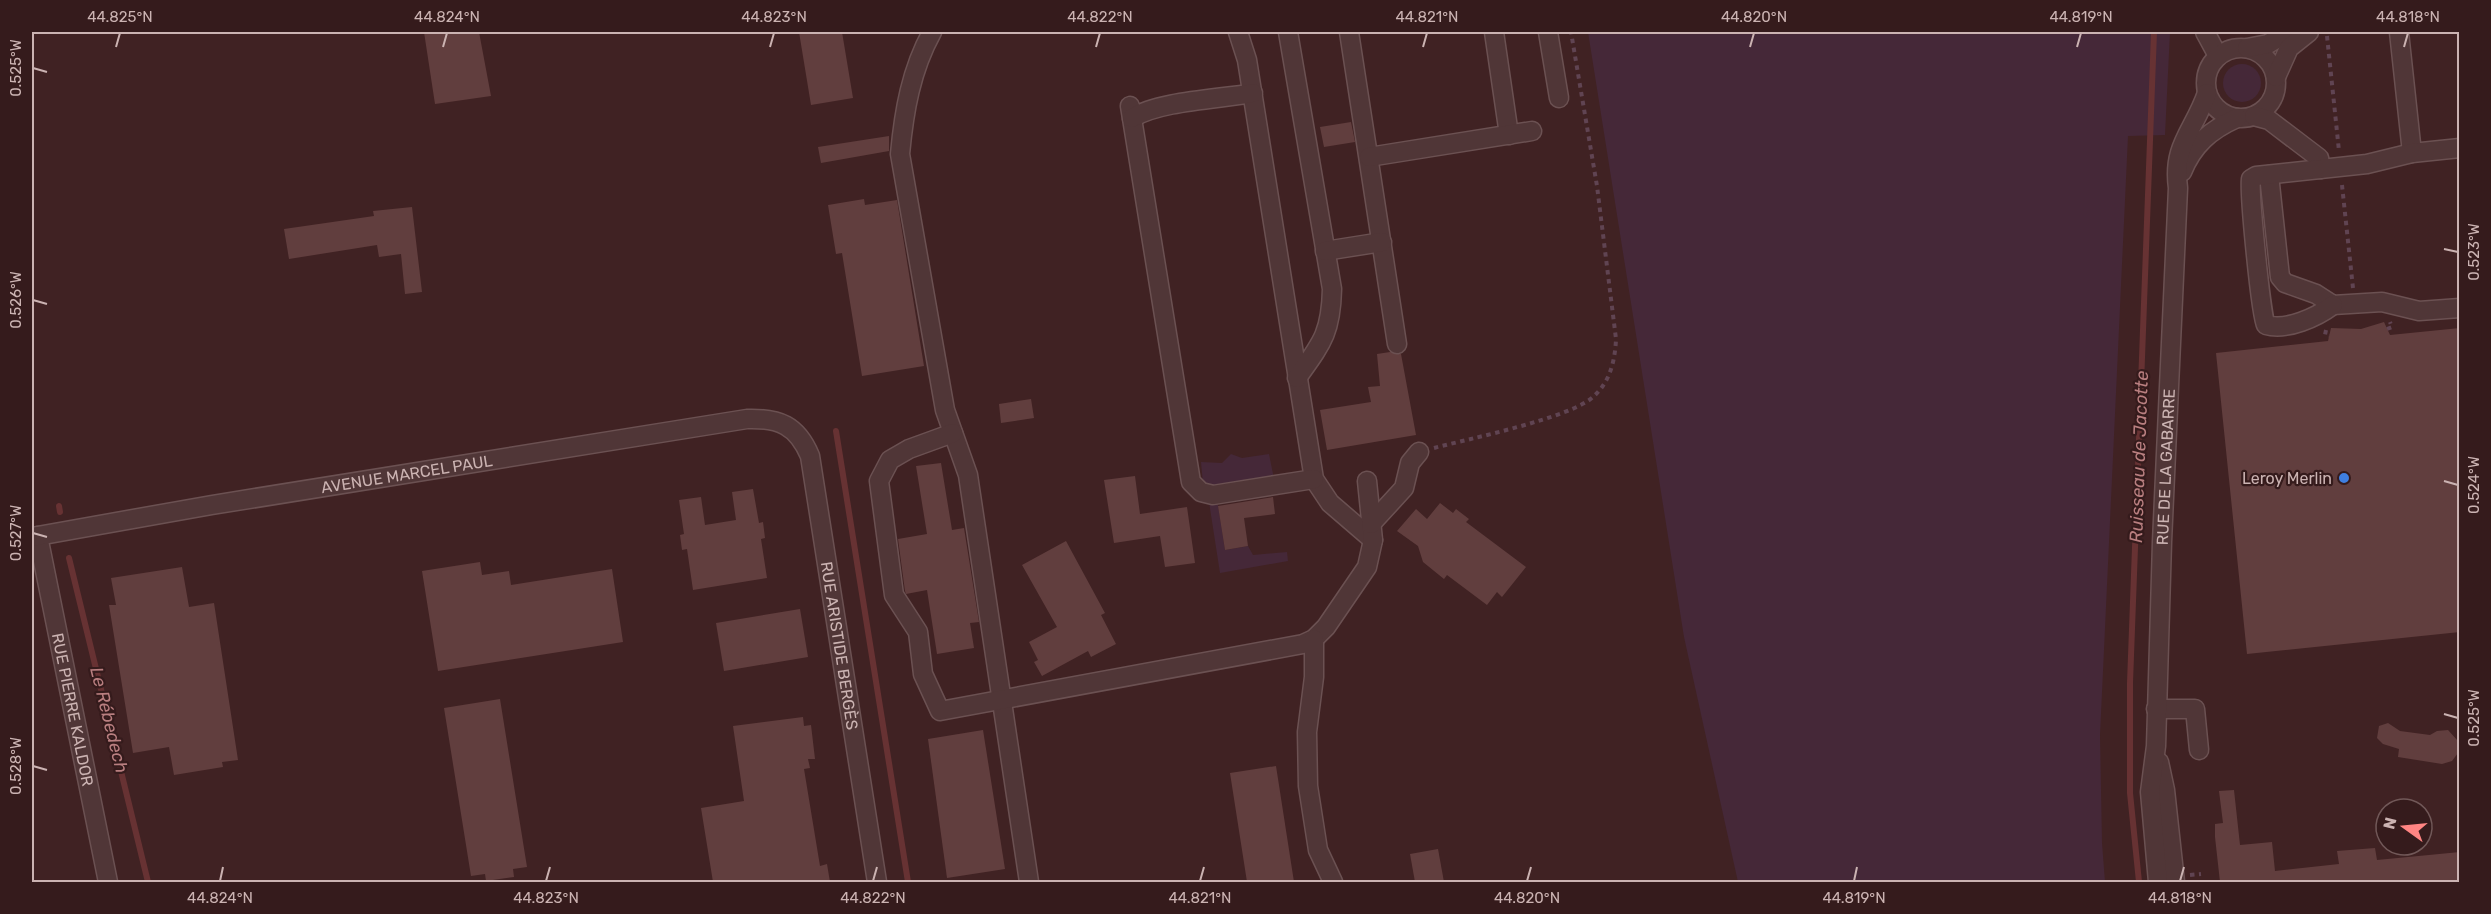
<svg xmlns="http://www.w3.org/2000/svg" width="2491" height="914" font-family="Rubik,sans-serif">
<rect width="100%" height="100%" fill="#402223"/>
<g fill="#452838">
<path d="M 1588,32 L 2170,32 L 2165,135 L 2128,136 L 2100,735 L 2102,843 L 2105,882 L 1738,882 L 1684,637 Z"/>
<circle cx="2242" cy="83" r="19"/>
<path d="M 1231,454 L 1242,458 L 1269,454 L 1274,479 L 1218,490 L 1203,484 L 1201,462 L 1222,463 Z"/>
<path d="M 1217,498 L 1225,550 L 1248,546 L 1253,555 L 1287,552 L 1288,561 L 1220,573 L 1209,502 Z"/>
</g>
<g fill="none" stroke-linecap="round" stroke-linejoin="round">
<g stroke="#673233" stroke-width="6">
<path d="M 836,431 L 908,882"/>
<path d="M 59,506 L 60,512"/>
<path d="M 69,558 L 148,882"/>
<path d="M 2139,882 L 2130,793 L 2130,683 L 2154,32"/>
</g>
</g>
<g fill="#613e3e">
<path d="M 424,32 L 479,32 L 491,96 L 435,104 Z"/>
<path d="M 799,32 L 842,32 L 853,98 L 811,105 Z"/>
<path d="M 1351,122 L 1355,142 L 1324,147 L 1320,127 Z"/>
<path d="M 889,136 L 889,151 L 821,163 L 818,147 Z"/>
<path d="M 864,199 L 865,205 L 897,200 L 924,366 L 862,376 L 842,253 L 836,254 L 828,205 Z"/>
<path d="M 412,207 L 422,292 L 405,294 L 401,254 L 379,257 L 377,245 L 289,259 L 284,229 L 374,216 L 373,211 Z"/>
<path d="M 2384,322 L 2390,335 L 2460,328 L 2460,632 L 2247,654 L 2216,353 L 2328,341 L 2331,328 L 2361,329 Z"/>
<path d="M 1390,352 L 1401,354 L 1416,435 L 1327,450 L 1320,410 L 1371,402 L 1368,387 L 1380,386 L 1377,354 Z"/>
<path d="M 1031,399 L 1034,418 L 1001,423 L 999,404 Z"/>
<path d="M 941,463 L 952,530 L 964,528 L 979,622 L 970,623 L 974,648 L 937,654 L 927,590 L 906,594 L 905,591 L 898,539 L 927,534 L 916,466 Z"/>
<path d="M 1135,476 L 1140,514 L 1187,507 L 1195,563 L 1165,567 L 1160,536 L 1114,543 L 1104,480 Z"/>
<path d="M 753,489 L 759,523 L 763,522 L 765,538 L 761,539 L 767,578 L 693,590 L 687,549 L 682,550 L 680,535 L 684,534 L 679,500 L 701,497 L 705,525 L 736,520 L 732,492 Z"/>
<path d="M 1273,497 L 1275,514 L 1244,518 L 1248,546 L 1225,550 L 1218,506 Z"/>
<path d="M 1440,503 L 1453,513 L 1456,509 L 1469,519 L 1466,522 L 1526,567 L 1502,597 L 1497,592 L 1487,605 L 1447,575 L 1444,579 L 1423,562 L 1418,546 L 1397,531 L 1416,509 L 1427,519 Z"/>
<path d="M 1066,541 L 1105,613 L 1101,615 L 1116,644 L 1091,657 L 1088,651 L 1042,676 L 1034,662 L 1038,660 L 1029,642 L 1057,627 L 1022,565 Z"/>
<path d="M 480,562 L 482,575 L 509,571 L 511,585 L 612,569 L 623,642 L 438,671 L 422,571 Z"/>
<path d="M 182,567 L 189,607 L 214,603 L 238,760 L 222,762 L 223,767 L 174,775 L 169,747 L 133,753 L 109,605 L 116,605 L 111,578 Z"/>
<path d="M 800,609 L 808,657 L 724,671 L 716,623 Z"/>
<path d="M 500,699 L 527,867 L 513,869 L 514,877 L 486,881 L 485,874 L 471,876 L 444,708 Z"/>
<path d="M 803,717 L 804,726 L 811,725 L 815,759 L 808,759 L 810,768 L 804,769 L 820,866 L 827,864 L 830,882 L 713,882 L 701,808 L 744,801 L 733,726 Z"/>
<path d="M 2388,723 L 2400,731 L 2430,735 L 2437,731 L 2448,730 L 2458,741 L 2458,753 L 2452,761 L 2442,764 L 2398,757 L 2399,749 L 2383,744 L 2377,738 L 2379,726 Z"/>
<path d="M 983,730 L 1005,869 L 947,878 L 928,739 Z"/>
<path d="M 1276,766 L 1294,882 L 1247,882 L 1230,773 Z"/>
<path d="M 2234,790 L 2240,845 L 2272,842 L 2275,871 L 2339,864 L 2337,851 L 2375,848 L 2377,860 L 2460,852 L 2460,882 L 2220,882 L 2215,837 L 2215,824 L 2223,823 L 2219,791 Z"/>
<path d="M 1438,849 L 1444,882 L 1415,882 L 1410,854 Z"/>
</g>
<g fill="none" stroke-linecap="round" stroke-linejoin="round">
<defs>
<g id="minor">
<path d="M 932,32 C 911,70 904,111 900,154 L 945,410 L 968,475 L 1029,882"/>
<path d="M 1238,32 L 1247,60 L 1314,479 L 1330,503 L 1373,540"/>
<path d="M 1288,32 L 1332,289 C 1331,333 1322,343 1297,378"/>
<path d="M 1349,32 L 1397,344"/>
<path d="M 1494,32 L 1509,135"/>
<path d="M 1548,32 L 1559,98"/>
<path d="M 2205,32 L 2218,56"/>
<path d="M 2399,32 L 2412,153"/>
<circle cx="2241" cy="83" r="35"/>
<path d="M 2247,48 L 2268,44 L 2288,32"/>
<path d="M 2276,77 L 2289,48 L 2309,32"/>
<path d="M 1130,106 L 1191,482 L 1201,492 L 1213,495 L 1314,479"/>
<path d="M 2254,116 L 2269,120 L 2319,158 L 2321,169"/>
<path d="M 1132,118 C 1159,101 1220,99 1253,93"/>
<path d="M 1369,157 L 1532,131"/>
<path d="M 2182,172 C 2193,145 2210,130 2237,118"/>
<path d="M 2269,175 L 2280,277 L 2285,283 L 2316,294 L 2333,305 L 2382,302 L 2419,311 L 2460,308"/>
<path d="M 1325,251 L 1382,242"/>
<path d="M 2333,305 C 2317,317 2287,331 2266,325 C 2261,316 2249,193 2251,179 L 2256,176 L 2367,164 L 2412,153 L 2460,148"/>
<path d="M 953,433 L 909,449 L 890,460 L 879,481 L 894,595 L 918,632 L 923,674 L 940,711 L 1303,644 L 1314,639 L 1326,627 L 1367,567 L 1373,540 L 1367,481"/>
<path d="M 1371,524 L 1404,488 L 1410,463 L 1419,452"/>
<path id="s1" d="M 38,536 L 108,882"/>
<path id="s2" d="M 32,537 L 212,505 L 747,419 C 779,418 797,425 810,456 L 877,882"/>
<path d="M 1314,639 L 1314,677 L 1307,732 L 1308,786 L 1318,850 L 1333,882"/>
<path d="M 2156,709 L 2195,709 L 2199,750"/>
<path d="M 2159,762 L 2165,790 L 2175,882"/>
<path id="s3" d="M 2158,882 L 2150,792 L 2156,746 L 2162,542 L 2178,188 C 2172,145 2194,131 2207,93"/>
</g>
</defs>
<use href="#minor" stroke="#6b5152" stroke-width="21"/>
<g stroke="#604452" stroke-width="4" stroke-dasharray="4.5 4.5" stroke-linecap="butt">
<path d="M 2327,36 L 2339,151"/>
<path d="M 2342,185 L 2353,288"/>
<path d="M 2387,329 L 2392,327 L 2390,322"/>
<path d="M 2326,330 L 2325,335 L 2329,336"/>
<path d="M 1434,448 C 1468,439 1570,418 1593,397 C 1610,382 1615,361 1616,339 L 1597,186 L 1571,32"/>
<path d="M 2190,875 L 2201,874"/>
</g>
<use href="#minor" stroke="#503637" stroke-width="18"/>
</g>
<path fill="none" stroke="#cbb3b2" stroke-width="2" d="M 116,47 L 120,33M 443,47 L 447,33M 770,47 L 774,33M 1096,47 L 1100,33M 1423,47 L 1427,33M 1750,47 L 1754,33M 2077,47 L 2081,33M 2404,47 L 2408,33M 33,68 L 47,72M 2444,249 L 2458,252M 33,300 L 47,304M 2444,481 L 2458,485M 33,533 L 47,537M 2444,714 L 2458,718M 33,766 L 47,770M 220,881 L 223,867M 546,881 L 550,867M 873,881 L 877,867M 1200,881 L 1204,867M 1527,881 L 1531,867M 1854,881 L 1857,867M 2180,881 L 2184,867"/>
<circle fill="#3f7fe0" stroke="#351b1c" stroke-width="2" cx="2344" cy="478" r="6"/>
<g text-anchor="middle" stroke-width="4.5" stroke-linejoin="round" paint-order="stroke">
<g font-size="16" fill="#cbb3b2" stroke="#351b1c">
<text dy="6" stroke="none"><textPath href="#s3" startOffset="416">RUE DE LA GABARRE</textPath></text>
<text dy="6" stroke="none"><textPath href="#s2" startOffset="380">AVENUE MARCEL PAUL</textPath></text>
<text dy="6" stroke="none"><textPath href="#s2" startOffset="996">RUE ARISTIDE BERGÈS</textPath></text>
<text dy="6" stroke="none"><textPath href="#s1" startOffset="177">RUE PIERRE KALDOR</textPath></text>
</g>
<g font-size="16" fill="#cbb3b2" stroke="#351b1c" text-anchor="end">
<text x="2332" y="484">Leroy Merlin</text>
</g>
<g font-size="18" font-style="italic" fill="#b97f80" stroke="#351b1c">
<text transform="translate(2139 457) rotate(-88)" y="6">Ruisseau de Jacotte</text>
<text transform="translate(109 720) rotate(76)" y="6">Le Rébedech</text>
</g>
</g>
<rect width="2491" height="914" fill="none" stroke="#351b1c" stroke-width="66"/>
<g transform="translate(2404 827) rotate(285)"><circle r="28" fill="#351b1c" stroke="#715858" stroke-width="1.5"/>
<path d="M0-4.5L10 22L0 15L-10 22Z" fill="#ff8583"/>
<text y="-9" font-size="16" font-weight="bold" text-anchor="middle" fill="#cbb3b2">N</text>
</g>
<rect x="33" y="33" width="2425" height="848" fill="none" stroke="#cbb3b2" stroke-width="2"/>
<g font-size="15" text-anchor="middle" fill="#cbb3b2">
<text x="120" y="22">44.825°N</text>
<text x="447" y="22">44.824°N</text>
<text x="774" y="22">44.823°N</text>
<text x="1100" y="22">44.822°N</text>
<text x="1427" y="22">44.821°N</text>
<text x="1754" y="22">44.820°N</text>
<text x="2081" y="22">44.819°N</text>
<text x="2408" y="22">44.818°N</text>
<text transform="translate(16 68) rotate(-90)" y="5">0.525°W</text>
<text transform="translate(2474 252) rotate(-90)" y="5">0.523°W</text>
<text transform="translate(16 300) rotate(-90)" y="5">0.526°W</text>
<text transform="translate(2474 485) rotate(-90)" y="5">0.524°W</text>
<text transform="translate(16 533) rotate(-90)" y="5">0.527°W</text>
<text transform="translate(2474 718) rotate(-90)" y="5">0.525°W</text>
<text transform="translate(16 766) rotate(-90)" y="5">0.528°W</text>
<text x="220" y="903">44.824°N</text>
<text x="546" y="903">44.823°N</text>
<text x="873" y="903">44.822°N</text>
<text x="1200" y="903">44.821°N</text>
<text x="1527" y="903">44.820°N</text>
<text x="1854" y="903">44.819°N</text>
<text x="2180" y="903">44.818°N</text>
</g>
</svg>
